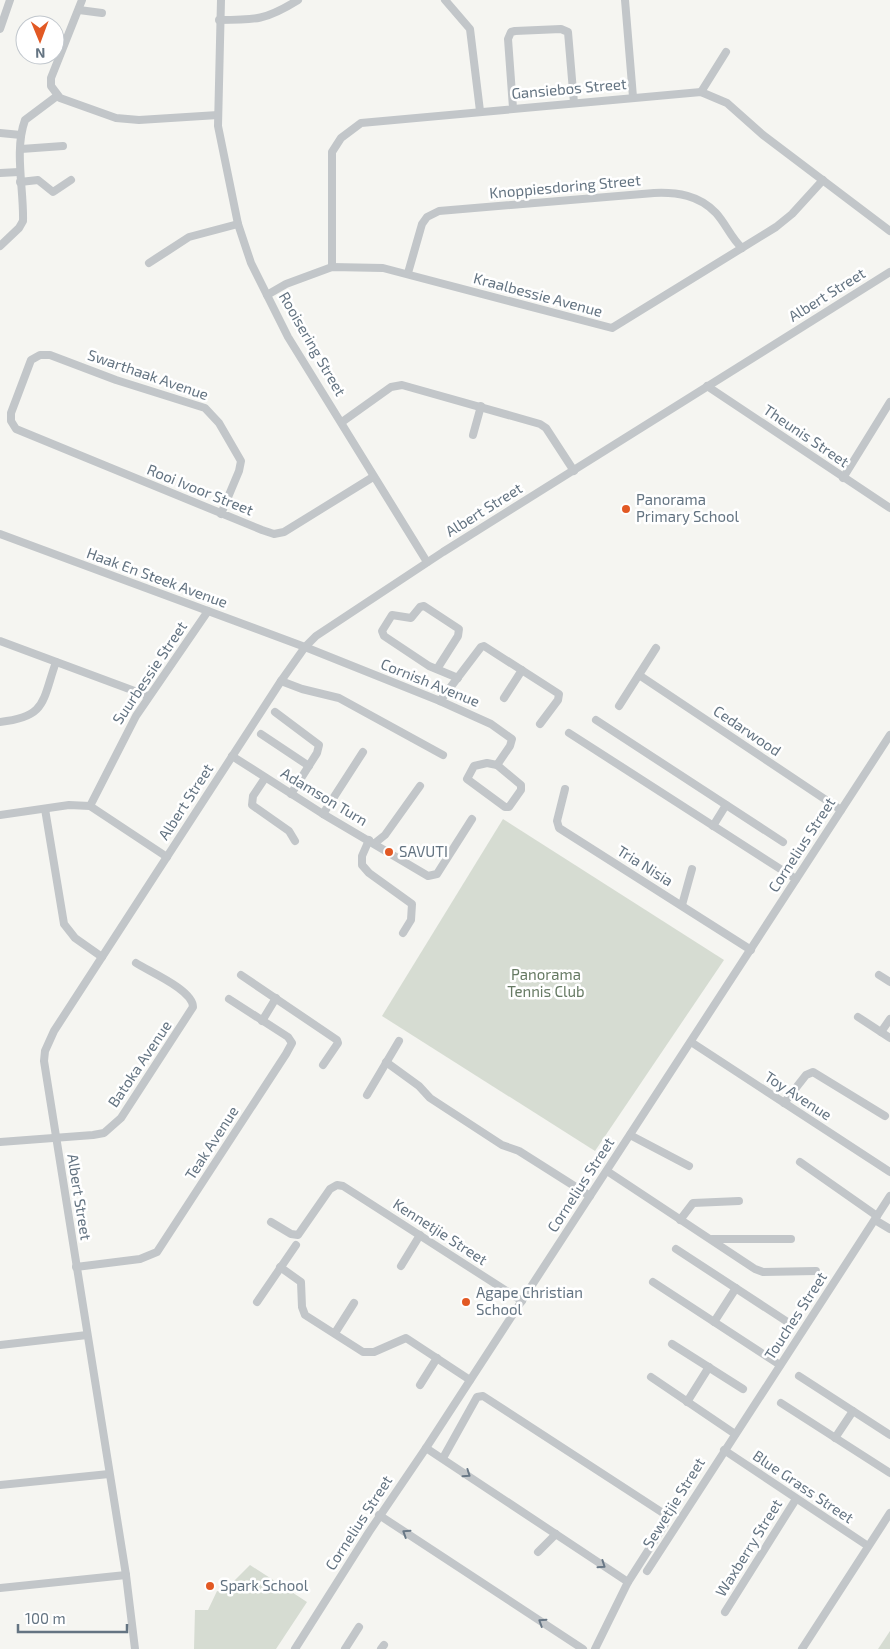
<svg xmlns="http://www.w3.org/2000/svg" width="890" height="1649" font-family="'Exo 2',sans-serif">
<rect width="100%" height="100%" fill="#f5f5f1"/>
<g fill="#d6dcd2">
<path d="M 503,819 L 724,960 L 595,1151 L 382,1016 Z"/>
<path d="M 250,1565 L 307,1602 L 276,1649 L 194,1649 L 195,1610 L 208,1610 L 217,1591 L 223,1592 Z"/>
<path d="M 890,1631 L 890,1649 L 878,1649 Z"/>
</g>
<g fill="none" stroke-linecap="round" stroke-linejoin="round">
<g stroke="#c2c6c9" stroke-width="8">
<path d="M 82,0 L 51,78 L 51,86 L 60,98 L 116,118 L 139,120 L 218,115"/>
<path d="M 221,0 L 218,126 L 238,224 L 251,263 L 288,337 L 427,562"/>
<path d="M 445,0 L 470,29 L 480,111"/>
<path d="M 625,0 L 633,97"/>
<path d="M 79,10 L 102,13"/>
<path d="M 219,20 C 256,20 266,20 298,0"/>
<path d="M 0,29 L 10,0"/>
<path d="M 701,92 L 726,52"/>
<path d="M 513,108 L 508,39 L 511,32 L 515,31 L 561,29 L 568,32 L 574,103"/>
<path d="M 0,133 L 21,135"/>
<path d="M 21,149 L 63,146"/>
<path d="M 0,173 L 19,172"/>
<path d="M 20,182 L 38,180 L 53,192 L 71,180"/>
<path d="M 0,246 L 19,228 L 23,221 C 24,190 14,150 25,120 L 57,96"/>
<path d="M 149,263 L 189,237 L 238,224"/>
<path d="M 332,267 L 332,152 L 341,138 L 361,123 L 701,92 L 727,103 L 763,135 L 890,231"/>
<path d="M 408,273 L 422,224 L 427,217 L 439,211 L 654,193 C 677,192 699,195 716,213 C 726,224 731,238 742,248"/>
<path d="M 267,295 L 286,284 L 332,267 L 383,268 L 612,328 L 776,227 L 792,214 L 823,180"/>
<path d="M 707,386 L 890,508"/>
<path d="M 342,422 L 391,387 L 402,385 L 540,424 L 546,428 L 574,471"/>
<path d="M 473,435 L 481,406"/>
<path d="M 843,478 L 890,402"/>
<path d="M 221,514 L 239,471 L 241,461 L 219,423 L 205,408 L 116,380 L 50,355 L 40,355 L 31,360 L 11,413 L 11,421 L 16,429 L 262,530 L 274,534 L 284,532 L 373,477"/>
<path d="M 0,534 L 305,647 L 440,701 L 491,724 L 512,739 L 510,746 L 497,765"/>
<path d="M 0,641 L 148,696"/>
<path d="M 437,669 L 458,636 L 459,629 L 424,606 L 420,607 L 411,618 L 392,615 L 382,631 L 384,636 L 429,666 L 458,678"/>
<path d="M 639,675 L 841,810"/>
<path d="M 281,681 L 302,689 L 339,698 L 443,755"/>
<path d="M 504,698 L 522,670"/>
<path d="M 440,701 L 481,647 L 484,646 L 559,694 L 558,700 L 540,724"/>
<path d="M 619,706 L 656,648"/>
<path d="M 275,712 L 319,745 L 317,753 L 291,794"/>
<path d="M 596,720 L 783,842"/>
<path d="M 0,722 C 47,717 42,701 56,662"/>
<path d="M 569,733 L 796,879"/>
<path d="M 261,734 L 309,766"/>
<path d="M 232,756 L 323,814 L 428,876 L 437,874 L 472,819"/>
<path d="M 487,763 L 497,765 L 521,785 L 521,790 L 509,807 L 505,807 L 467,779 L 474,766 Z"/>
<path d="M 265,778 L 253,796 L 252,805 L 289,831 L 295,841"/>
<path d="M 565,789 L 557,821 L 559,828 L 751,950"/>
<path d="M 90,806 L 136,716 L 208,611"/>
<path d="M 45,809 L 64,924 L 75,938 L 102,957"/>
<path d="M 323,814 L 363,752"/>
<path d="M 0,815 L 69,805 L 90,806 L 167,857"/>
<path d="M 713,826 L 726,805"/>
<path d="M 369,840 L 362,856 L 362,865 L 369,873 L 412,904 L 411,920 L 403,933"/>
<path d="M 375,843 L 385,835 L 420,786"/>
<path d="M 682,905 L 692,869"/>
<path d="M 241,975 L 337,1040 L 338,1043 L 323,1065"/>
<path d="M 879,975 L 890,982"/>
<path d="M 858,1017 L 890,1038"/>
<path d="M 262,1021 L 276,998"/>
<path d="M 881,1032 L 890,1019"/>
<path d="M 691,1042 L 890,1172"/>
<path d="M 386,1062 L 419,1086 L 430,1098 L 502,1145 L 519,1151 L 590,1196"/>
<path d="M 367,1095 L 399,1041"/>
<path d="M 784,1103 L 806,1075 L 813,1072 L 885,1116"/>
<path d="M 630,1135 L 689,1166"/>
<path d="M 0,1142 L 93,1135 L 104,1133 L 121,1118 L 193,1007 C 193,990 150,972 136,963"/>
<path d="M 800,1162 L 877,1216"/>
<path d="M 607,1171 L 755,1269 L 763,1272 L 816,1271"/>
<path d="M 680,1220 L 693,1203 L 739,1201"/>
<path d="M 875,1220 L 890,1229"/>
<path d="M 271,1222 L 291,1234 L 298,1235 L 330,1189 L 337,1185 L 343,1186 L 522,1301"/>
<path d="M 712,1239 L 791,1239"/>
<path d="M 676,1249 L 786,1321"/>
<path d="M 401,1266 L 420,1235"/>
<path d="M 76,1267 L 140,1259 L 157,1252 L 286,1054 L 292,1043 L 288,1037 L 229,999"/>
<path d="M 280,1267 L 301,1282 L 302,1307 L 305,1315 L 363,1352 L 374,1352 L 406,1338 L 470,1380"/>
<path d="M 653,1282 L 780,1365"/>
<path d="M 257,1302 L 296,1245"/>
<path d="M 714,1322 L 736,1288"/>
<path d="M 335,1333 L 354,1303"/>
<path d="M 672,1344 L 743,1389"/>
<path d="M 0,1345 L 87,1335"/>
<path d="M 799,1376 L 890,1435"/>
<path d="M 651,1377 L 735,1434"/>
<path d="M 420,1385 L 437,1358"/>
<path d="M 687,1402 L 709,1367"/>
<path d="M 781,1403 L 890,1473"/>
<path d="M 835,1438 L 853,1411"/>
<path d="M 426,1448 L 628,1582 L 595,1649"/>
<path d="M 724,1450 L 868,1546"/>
<path d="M 443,1458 L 477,1397 L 483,1396 L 663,1513 L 666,1518 L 665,1524 L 628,1582"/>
<path d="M 0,1485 L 109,1474"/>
<path d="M 379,1515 L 583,1649"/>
<path d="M 538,1552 L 556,1534"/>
<path d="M 647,1571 L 890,1196"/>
<path d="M 0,1588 L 126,1575"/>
<path d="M 725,1612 L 796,1499"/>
<path d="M 135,1649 L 126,1575 L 44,1061 L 45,1051 L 54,1031 L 281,681 L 305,647 L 316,636 L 443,552 L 890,272"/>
<path d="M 295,1649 L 369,1532 L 426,1448 L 890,735"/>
<path d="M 345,1649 L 359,1627"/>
<path d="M 381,1649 L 384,1645"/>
<path d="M 802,1649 L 890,1513"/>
</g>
</g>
<defs><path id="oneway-chevron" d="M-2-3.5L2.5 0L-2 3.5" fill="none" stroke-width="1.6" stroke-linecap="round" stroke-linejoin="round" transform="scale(1.25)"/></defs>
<g stroke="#697886">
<use href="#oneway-chevron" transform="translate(467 1474) rotate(34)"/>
<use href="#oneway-chevron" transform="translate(406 1533) rotate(-147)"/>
<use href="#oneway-chevron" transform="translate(602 1565) rotate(34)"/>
<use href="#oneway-chevron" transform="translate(542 1622) rotate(-147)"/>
</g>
<g fill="#e25924" stroke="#fff" stroke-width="2">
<circle cx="626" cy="509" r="5"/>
<circle cx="389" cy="852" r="5"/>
<circle cx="466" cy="1302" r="5"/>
<circle cx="210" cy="1586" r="5"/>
</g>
<g text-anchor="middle" stroke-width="5" stroke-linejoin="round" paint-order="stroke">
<g font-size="15" fill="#647482" stroke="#fff">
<text transform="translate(569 89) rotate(-5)" y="5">Gansiebos Street</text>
<text transform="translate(565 187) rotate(-5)" y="5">Knoppiesdoring Street</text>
<text transform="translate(538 295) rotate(15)" y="5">Kraalbessie Avenue</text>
<text transform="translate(827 295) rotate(-32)" y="5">Albert Street</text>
<text transform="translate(312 344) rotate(60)" y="5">Rooisering Street</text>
<text transform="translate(148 375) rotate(19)" y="5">Swarthaak Avenue</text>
<text transform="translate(806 436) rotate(34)" y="5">Theunis Street</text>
<text transform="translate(200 490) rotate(22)" y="5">Rooi Ivoor Street</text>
<text transform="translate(484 510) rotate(-32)" y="5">Albert Street</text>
<text transform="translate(157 578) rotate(20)" y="5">Haak En Steek Avenue</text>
<text transform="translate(150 673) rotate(-56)" y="5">Suurbessie Street</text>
<text transform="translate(430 683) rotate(22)" y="5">Cornish Avenue</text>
<text transform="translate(747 731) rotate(34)" y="5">Cedarwood</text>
<text transform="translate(324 797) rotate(31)" y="5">Adamson Turn</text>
<text transform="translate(186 802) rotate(-57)" y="5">Albert Street</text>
<text transform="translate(802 845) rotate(-57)" y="5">Cornelius Street</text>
<text transform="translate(645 866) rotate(32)" y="5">Tria Nisia</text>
<text transform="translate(140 1064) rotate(-56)" y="5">Batoka Avenue</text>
<text transform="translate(798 1096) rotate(33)" y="5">Toy Avenue</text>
<text transform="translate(212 1143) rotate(-57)" y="5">Teak Avenue</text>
<text transform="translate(581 1185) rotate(-57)" y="5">Cornelius Street</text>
<text transform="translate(79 1197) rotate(81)" y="5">Albert Street</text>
<text transform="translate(440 1232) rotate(33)" y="5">Kennetjie Street</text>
<text transform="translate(796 1316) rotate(-57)" y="5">Touches Street</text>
<text transform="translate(803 1487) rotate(34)" y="5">Blue Grass Street</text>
<text transform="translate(674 1503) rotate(-58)" y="5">Sewetjie Street</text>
<text transform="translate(359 1523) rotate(-57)" y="5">Cornelius Street</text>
<text transform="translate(749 1548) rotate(-58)" y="5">Waxberry Street</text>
</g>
<g font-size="15" fill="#647482" stroke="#fff" text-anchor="start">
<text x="636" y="505">Panorama<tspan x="636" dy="17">Primary School</tspan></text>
<text x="399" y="857">SAVUTI</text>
<text x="476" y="1298">Agape Christian<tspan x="476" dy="17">School</tspan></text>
<text x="220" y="1591">Spark School</text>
</g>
<g font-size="15" fill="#667a63" stroke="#fff">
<text x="546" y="980">Panorama<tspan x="546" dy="17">Tennis Club</tspan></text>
</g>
</g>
<g transform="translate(40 40) rotate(179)"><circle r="24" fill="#ffffff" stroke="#c1c7cd"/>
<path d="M0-4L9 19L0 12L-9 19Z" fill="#e25924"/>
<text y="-8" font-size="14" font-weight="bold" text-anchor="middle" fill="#647482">N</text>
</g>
<path d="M18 1624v8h109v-8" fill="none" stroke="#647482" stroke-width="2.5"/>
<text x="25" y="1624" font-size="15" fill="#647482" stroke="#ffffff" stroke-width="4" paint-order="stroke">100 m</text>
</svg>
